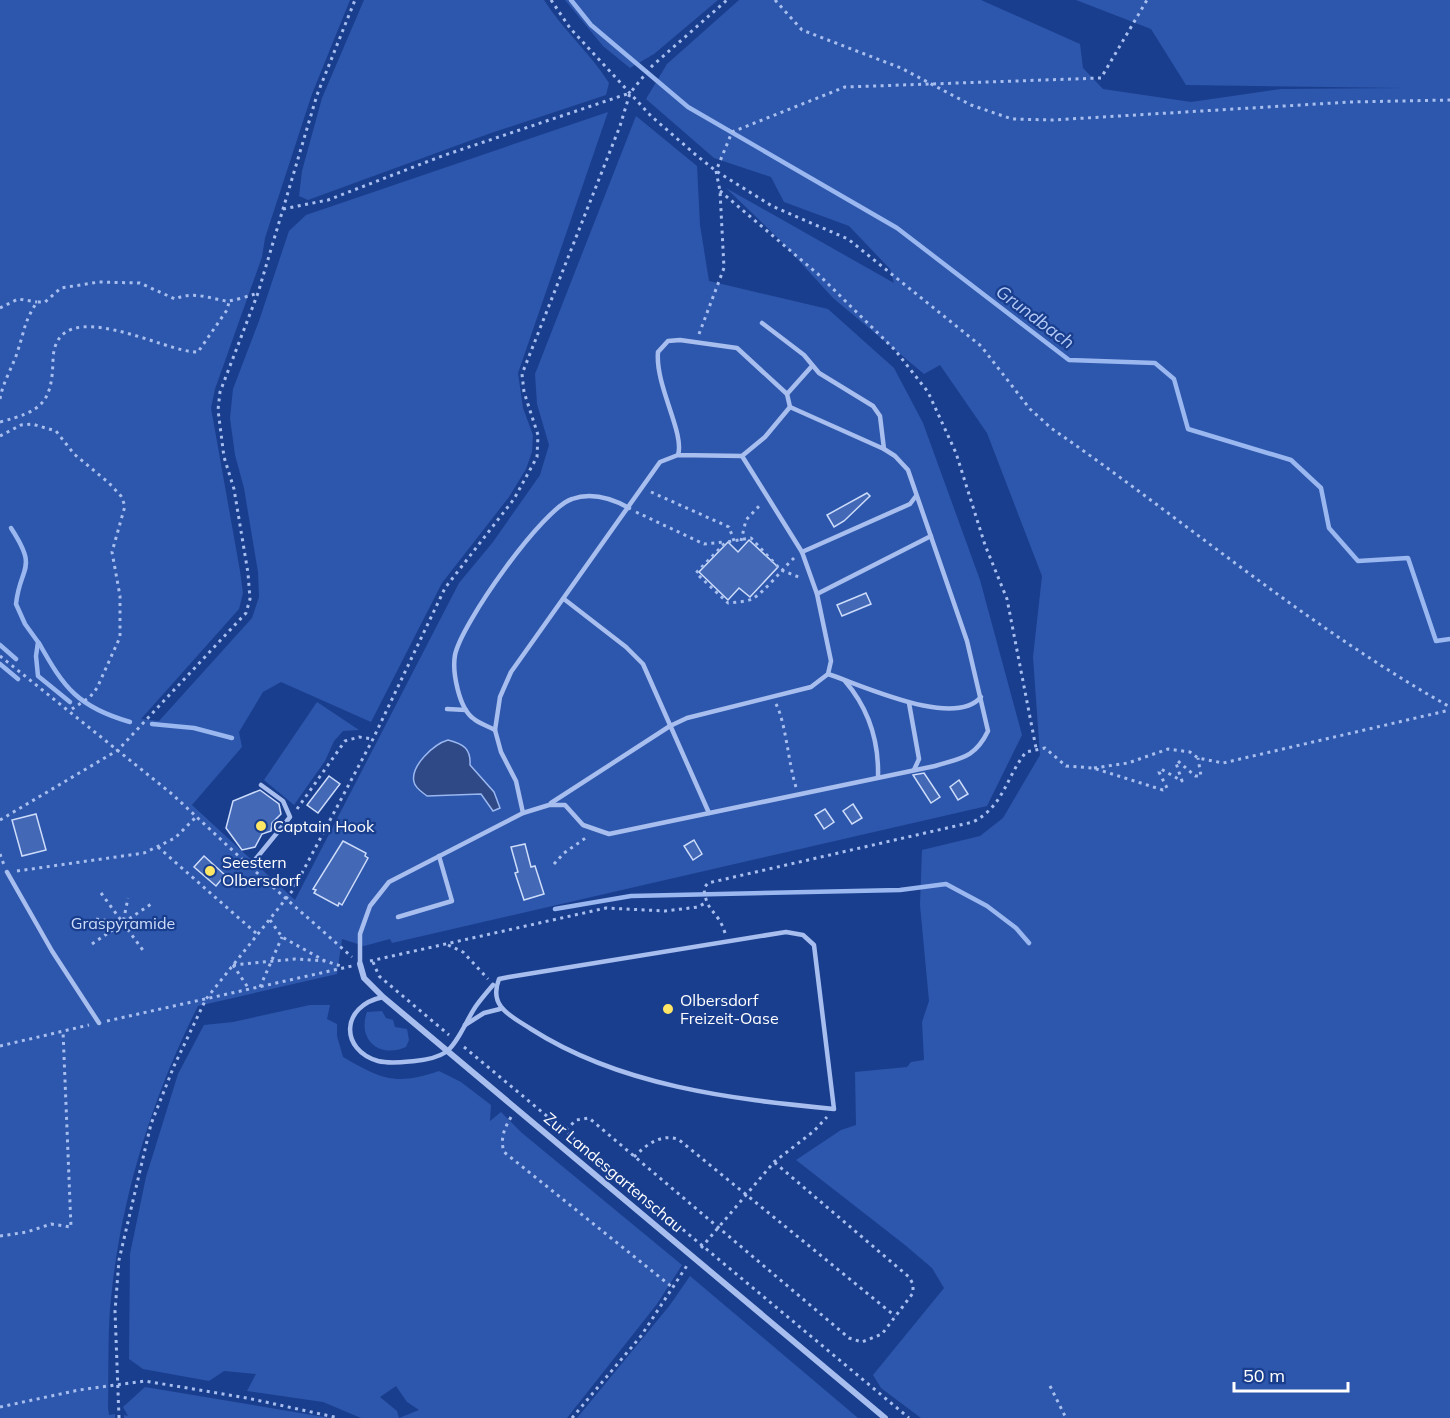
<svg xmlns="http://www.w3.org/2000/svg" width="1450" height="1418" font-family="Mulish,sans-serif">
<rect width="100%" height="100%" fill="#1a3e8e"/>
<g fill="#2d57ac" fill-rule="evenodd">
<path d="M 0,0 L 350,0 L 312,94 L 265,238 L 262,257 L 215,389 L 211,408 L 240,571 L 243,593 L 239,609 L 141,719 L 159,721 L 252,618 L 259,597 L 258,572 L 244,488 L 235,455 L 230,418 L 233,389 L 259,321 L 289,231 L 306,215 L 608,112 L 518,373 L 523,408 L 533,435 L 532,452 L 526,469 L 509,497 L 442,583 L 371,722 L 281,682 L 263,692 L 239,732 L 242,747 L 192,805 L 295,900 L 459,583 L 493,542 L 540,475 L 549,445 L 537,404 L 535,374 L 636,116 L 697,166 L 700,225 L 709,281 L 828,309 L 894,368 L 923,423 L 980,580 L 1022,735 L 987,806 L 392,943 L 390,939 L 364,946 L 342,939 L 337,974 L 198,1006 C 154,1093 123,1191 112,1289 C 107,1328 109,1369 108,1408 L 109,1415 L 115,1414 L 115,1418 L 0,1418 Z"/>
<path d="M 364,0 L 544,0 C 563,30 590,53 609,83 L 606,95 L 491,133 L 308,200 L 299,196 L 302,171 L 322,98 Z"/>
<path d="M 565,0 L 718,0 L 654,54 L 630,68 L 603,46 Z"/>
<path d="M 739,0 L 981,0 L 1080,44 L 1083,68 L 1103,89 L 1191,102 L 1281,89 L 1404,88 L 1186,85 L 1151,29 L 1076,0 L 1450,0 L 1450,1418 L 921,1418 L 881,1388 L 873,1375 L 944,1288 L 932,1268 L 905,1245 L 796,1160 L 841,1130 L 856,1125 L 855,1072 L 907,1067 L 911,1062 L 924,1060 L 922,1022 L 929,1001 L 920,905 L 922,850 L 980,836 L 1003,818 L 1040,755 L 1033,657 L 1042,576 L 987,433 L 940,365 L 924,374 L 833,298 L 779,239 L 726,188 L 894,283 L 890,269 L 849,226 L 784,202 L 771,177 L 714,158 L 646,99 L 667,64 Z"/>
<path d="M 317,702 L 359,730 L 343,731 L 334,741 L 325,761 L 294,805 L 264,780 Z"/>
<path d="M 310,1005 L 330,1005 L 327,1019 L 337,1024 L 337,1036 L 343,1057 C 381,1079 395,1086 439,1071 L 461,1082 L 491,1105 L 490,1121 L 501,1112 L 522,1133 L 682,1265 L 657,1304 L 567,1418 L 361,1418 L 323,1402 L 247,1391 L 256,1374 L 224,1371 L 209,1381 L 143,1369 L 129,1359 L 130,1254 L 146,1177 L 178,1074 L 204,1025 L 233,1022 ZM 396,1386 L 407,1402 L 419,1410 L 399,1418 L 397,1411 L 380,1397 Z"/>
<path d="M 382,1011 L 386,1018 L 393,1020 L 395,1027 L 407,1029 L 409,1040 L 406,1047 C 379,1059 357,1039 367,1012 Z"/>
<path d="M 690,1276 L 858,1418 L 577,1418 L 670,1305 Z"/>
<path d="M 145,1387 L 330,1418 L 124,1418 L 124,1415 L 128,1416 L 123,1407 Z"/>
</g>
<path fill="#2e4985" stroke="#9ab7f0" stroke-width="1.5" d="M 448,740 C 464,744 471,749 470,765 L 494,792 L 500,808 L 493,811 L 481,794 L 427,796 C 422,792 415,788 414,782 C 410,766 434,744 448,740 Z"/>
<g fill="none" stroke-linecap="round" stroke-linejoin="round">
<g stroke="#9ab7f0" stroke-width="4.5">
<path d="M 571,0 L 591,25 L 688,107 L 897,228 L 1069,360 L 1155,363 L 1174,379 L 1188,429 L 1291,460 L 1321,488 L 1329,528 L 1358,561 L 1408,558 L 1436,641 L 1450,639"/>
<path d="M 11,528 C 39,571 20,565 16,604 L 25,624 L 38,642 L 36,656 L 38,676 L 70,702"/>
<path d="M 39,643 C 64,688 78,707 130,722"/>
<path d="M 0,645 L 16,659"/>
<path d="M 0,664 L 18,679"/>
<path d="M 152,724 L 194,728 L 232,738"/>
<path d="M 555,909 L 631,896 L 900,890 L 946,884 L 987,906 L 1016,928 L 1029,943"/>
</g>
</g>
<g fill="#4368b6" stroke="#cddcfa" stroke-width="1.5">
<path d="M 867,493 L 870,496 L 844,521 L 834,527 L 827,515 Z"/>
<path d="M 749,540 L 778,567 L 750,597 L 739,588 L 728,600 L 699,572 L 728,542 L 738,552 Z"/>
<path d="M 866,593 L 871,604 L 842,616 L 837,605 Z"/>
<path d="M 924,773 L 940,797 L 931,803 L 913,775 Z"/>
<path d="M 329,776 L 340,784 L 318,813 L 307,805 Z"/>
<path d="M 959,780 L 968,794 L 958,800 L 950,787 Z"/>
<path d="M 260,790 L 279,804 L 281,814 L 272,823 L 271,831 L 262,834 L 255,847 L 242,850 L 226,828 L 233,801 Z"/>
<path d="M 853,804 L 862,818 L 852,824 L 843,811 Z"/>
<path d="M 825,809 L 834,822 L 824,829 L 815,815 Z"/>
<path d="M 36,814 L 46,850 L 22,856 L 12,820 Z"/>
<path d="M 694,840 L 702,854 L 693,860 L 684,846 Z"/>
<path d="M 343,841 L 366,853 L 365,856 L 368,858 L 342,905 L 339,903 L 338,906 L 314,893 L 316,890 L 313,889 Z"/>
<path d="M 525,844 L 531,867 L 535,866 L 544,894 L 524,900 L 515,873 L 518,872 L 511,847 Z"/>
<path d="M 204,856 L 225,875 L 216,886 L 194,867 Z"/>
</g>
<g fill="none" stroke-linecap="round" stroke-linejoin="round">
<g stroke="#a7beee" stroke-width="3" stroke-dasharray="3 4.5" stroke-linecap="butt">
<path d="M 551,0 L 570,28 L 651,116 L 696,155 L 716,171 L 772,206 L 848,239 L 981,346 L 1030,409 L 1051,428 C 1184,520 1308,627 1450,707"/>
<path d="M 775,0 L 802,30 L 901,68 L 971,105 L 1012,119 L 1053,120 L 1350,102 L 1450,100"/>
<path d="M 720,191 L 819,275 L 895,350 L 928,392 L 956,453 L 985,545 L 1007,599 L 1036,748"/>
<path d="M 283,209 L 328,200 L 442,156 L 630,93"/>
<path d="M 0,308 L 18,299 L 37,302"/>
<path d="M 699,334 L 724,268 L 720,191 L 716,171 L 732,132 L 845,87 L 1101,78 L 1147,0"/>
<path d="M 0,399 C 3,381 13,367 18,350 C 25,329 24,322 37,302 L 45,302 L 61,288 L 99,282 L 140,283 L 175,299 C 192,291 209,298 226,301 C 230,302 252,295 258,293"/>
<path d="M 0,422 C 41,411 52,404 53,360 C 55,289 167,354 198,352 L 227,310 L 229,302"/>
<path d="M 0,436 L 21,425 L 32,424 L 56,431 L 74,454 L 109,483 L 121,496 L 125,506 L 112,552 L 120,596 L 120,637 L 97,688 L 90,697 L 69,711"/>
<path d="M 651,492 L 729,527 L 734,541"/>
<path d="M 636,512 L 704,544 L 724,542"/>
<path d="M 741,541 L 746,520 L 761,504"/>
<path d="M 794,558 C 783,568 764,593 752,599 C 746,602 735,602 728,603 L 696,573 L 726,542 L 751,538 L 781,570 L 801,578"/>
<path d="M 0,656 L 172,794 L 244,861"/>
<path d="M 776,704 C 786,723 788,762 796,787"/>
<path d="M 1094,768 L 1128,763 L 1168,749 L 1190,752 L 1198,758 L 1223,763 L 1450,710"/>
<path d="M 297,809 L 345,741 L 359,737 L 373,739"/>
<path d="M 0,820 L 118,750 L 246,613 L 250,599 L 248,573 L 234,489 L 224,457 L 218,410 L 220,392 L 258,293 L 317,95 L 355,0"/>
<path d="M 158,847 L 257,934"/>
<path d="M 0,854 L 4,865"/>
<path d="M 554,864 L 564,853 L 587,837"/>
<path d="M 17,871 L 144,853 L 175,838 L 195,818"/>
<path d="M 256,872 L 352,957"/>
<path d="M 101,893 L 145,953"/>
<path d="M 96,919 L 123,923 L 128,898"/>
<path d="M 270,920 L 282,937 L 325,961 L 344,967"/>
<path d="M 725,933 C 718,910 706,913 704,888 L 708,883 L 973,822 C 1004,806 1006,777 1026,752 L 1045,748 L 1066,766 L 1093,768 L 1163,790 L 1167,788 L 1159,772 L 1161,769 L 1182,781 L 1176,763 L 1178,761 L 1195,776 L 1201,776 L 1198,758"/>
<path d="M 92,944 L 154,902"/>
<path d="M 448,945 L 463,952 L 488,979"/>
<path d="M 370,961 L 606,908 L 665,911 L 698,907 L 705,903"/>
<path d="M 373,962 L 379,976 L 449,1035"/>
<path d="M 233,965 L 295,959 L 325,961"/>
<path d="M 233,965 L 249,989"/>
<path d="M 260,987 L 282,937"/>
<path d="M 107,1021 L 352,966"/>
<path d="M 0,1046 L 89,1025"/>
<path d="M 464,1047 L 909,1418"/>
<path d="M 511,1117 C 504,1129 500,1139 504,1152 L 672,1287"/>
<path d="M 566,1130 L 576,1120 L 589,1118 L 849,1338 L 862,1342 L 882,1334 L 913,1293 L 913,1284 L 909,1277 L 774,1162"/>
<path d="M 634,1157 C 647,1144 660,1134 678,1139 L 895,1316"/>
<path d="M 0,1236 L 27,1232 L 51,1224 L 71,1227 L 63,1031"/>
<path d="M 701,1248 L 774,1162 L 814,1131 L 827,1117"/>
<path d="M 1050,1386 L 1066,1418"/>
<path d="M 0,1407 L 79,1390 L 145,1381 L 247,1398 L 339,1418"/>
<path d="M 119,1418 L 115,1311 L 119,1260 L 151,1124 L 174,1066 L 206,999 L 293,890 L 373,739 L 445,588 L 514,499 L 537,457 L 538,435 L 524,392 L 522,374 L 620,126 L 630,93 L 652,66 L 727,0"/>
<path d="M 572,1418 L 641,1336 L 688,1264"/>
</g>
<g stroke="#a7beee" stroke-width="4.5">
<path d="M 762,323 L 804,355 L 819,373 L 873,406 L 880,416 L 884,449"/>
<path d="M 787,394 L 812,366"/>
<path d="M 802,552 L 910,504 L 916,496"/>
<path d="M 817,594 L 931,536"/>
<path d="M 564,599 L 626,647 L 643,664 L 709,813"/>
<path d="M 828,674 C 862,685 954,729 981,697"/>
<path d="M 845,681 C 869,709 879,741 878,777"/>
<path d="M 909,703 L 919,759 L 914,770"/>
<path d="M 447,709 L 466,710"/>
<path d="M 495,730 C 488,726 480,724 474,719 C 459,709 452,672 455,655 C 461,624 543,508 572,499 C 592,492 611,498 629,508"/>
<path d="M 551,803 L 670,726 L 687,718 L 811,687 L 828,674 L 831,661 L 817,594 L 802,552 L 742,456"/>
<path d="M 523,813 L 516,781 L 501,752 L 495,730 L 500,697 L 511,672 L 660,462 L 678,455 L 742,456 L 765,437 L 790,407 L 787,394 L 737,348 L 680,340 L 668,341 L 658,352 C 655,386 685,433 678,455"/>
<path d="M 250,866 L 290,817 L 283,801 L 261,785"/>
<path d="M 7,872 L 52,951 L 99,1023"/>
<path d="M 398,917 L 452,901 L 439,856"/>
<path d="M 786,932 L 803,935 L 814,945 L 834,1109 C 731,1099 620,1086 531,1029 C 511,1016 488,1007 499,979 L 509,977 Z"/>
<path d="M 360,964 L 360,934 L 370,906 L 389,882 L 523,813 L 549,805 L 565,805 L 583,825 L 609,834 L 935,766 C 961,758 975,758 988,731 L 967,641 L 908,470 L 895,456 L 884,449 L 790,407"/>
<path d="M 383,997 C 340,1006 340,1050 378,1061 C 390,1064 403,1062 415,1061 C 425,1060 437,1058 446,1052 C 458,1043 467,1019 476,1006 C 481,999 487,992 493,985"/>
<path d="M 465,1025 L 484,1013 L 500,1009"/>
</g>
<path stroke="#a7beee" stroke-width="6" d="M 360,964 L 364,978 L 383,997 L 885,1418"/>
</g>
<g fill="#ffe664" stroke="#1a3e8e" stroke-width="2">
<circle cx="261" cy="826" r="6"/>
<circle cx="210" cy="871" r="6"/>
<circle cx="668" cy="1009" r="6"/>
</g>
<g text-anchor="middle" stroke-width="4.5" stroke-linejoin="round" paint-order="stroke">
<g font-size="16" fill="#fff" stroke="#1a3e8e" text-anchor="start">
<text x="273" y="832">Captain Hook</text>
<text x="222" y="868">Seestern<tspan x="222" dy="18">Olbersdorf</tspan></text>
<text x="680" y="1006">Olbersdorf<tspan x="680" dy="18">Freizeit-Oase</tspan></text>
</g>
<g font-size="16" fill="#cddcfa" stroke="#1a3e8e">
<text x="123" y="929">Graspyramide</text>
</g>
<g font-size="16" fill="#fff" stroke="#1a3e8e">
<text transform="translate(614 1172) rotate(40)" y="6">Zur Landesgartenschau</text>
</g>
<g font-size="18" font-style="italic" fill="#b3c9f5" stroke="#1a3e8e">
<text transform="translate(1035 317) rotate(37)" y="6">Grundbach</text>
</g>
</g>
<path d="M1234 1382v9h114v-9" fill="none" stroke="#ffffff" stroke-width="3"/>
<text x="1243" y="1382" font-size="18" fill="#ffffff" stroke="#1a3e8e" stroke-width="4.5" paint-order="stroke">50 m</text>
</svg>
